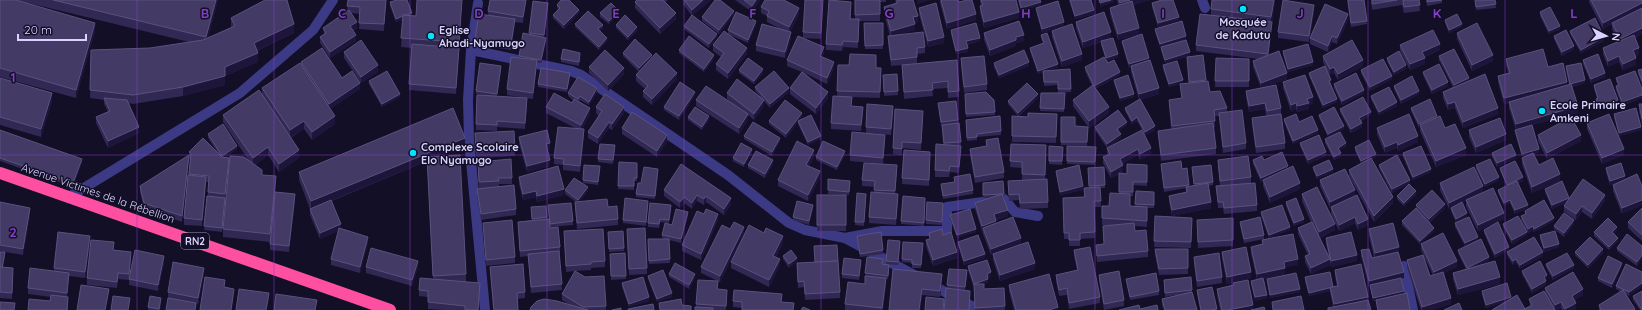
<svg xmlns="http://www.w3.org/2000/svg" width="1642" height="310" font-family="Quicksand,sans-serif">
<rect width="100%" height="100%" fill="#130f26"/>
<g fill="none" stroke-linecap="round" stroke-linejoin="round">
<g stroke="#3d3a85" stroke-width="10">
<path d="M 1202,0 L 1205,8"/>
<path d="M 478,3 L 471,50 L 468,100 L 469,140 L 485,310"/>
<path d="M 471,50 L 571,71 L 581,75 L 728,175 L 789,223 L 805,230 L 845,238 L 882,231 L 947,231 L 947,207 L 1004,199 L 1015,212 L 1038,216"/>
<path d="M 69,197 L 240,93 L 313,30 L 333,0"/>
<path d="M 845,238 L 916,276"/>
<path d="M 1404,266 L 1413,310"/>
<path d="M 930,284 L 979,310"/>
</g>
<path stroke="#ff4fa3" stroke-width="12" d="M 0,173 L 390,310"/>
</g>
<g fill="#312854">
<path d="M 0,0 L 95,31 L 76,98 L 0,77 Z"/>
<path d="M 16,0 L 218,0 L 208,38 L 231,27 L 231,18 L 294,33 L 257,51 L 258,62 L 225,76 L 225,85 L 183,96 L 133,104 L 128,103 L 139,133 L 108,148 L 96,123 L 96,117 L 108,112 L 104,104 L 104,100 L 90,98 L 91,50 L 150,48 L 189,42 Z"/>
<path d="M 348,0 L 386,0 L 384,31 L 359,29 L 360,14 L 351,13 L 357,28 L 353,31 L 356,41 L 330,58 L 320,43 L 320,37 L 324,34 L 323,28 L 347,11 Z"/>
<path d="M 462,0 L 456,94 L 409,90 L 412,48 L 401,47 L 403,20 L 396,22 L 390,6 L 390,2 L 412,16 L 416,16 Z"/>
<path d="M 526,0 L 523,23 L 515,22 L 511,50 L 475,45 L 475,39 L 488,15 L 488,11 Z"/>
<path d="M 636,0 L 668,0 L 665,2 L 676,19 L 660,34 L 635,8 L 635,2 Z"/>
<path d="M 683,0 L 711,0 L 692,16 L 683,4 Z"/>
<path d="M 735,0 L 760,0 L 752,12 Z"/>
<path d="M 855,0 L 886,0 L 886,2 L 880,2 L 880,21 L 859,21 L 858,48 L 843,47 L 842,51 L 826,50 L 826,44 L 851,8 L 851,19 L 855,19 Z"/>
<path d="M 895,0 L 913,0 L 918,22 L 914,23 L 915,30 L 897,35 L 925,47 L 925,53 L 917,54 L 917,63 L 957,60 L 959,97 L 948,98 L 948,88 L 932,89 L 933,96 L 904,99 L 902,65 L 891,66 L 888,42 L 888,36 L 890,36 L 884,13 L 884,7 L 896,3 Z"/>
<path d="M 940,0 L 958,0 L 959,2 L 976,20 L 947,29 L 940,3 Z"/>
<path d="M 980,0 L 1016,0 L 1019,18 L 984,28 L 980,12 L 980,6 L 981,6 Z"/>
<path d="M 1018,0 L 1040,0 L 1041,5 L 1021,11 Z"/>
<path d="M 1069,0 L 1091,0 L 1094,14 L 1075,19 Z"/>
<path d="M 1117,0 L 1150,0 L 1133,5 L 1139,34 L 1118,40 L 1110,14 L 1110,8 L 1118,5 Z"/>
<path d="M 1275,0 L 1268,55 L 1287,79 L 1268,86 L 1281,108 L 1281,114 L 1285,143 L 1285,149 L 1256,153 L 1252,124 L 1252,118 L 1266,116 L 1265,109 L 1249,112 L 1246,97 L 1246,91 L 1261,88 L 1253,67 L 1253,61 L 1259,59 L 1196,51 L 1196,45 L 1211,15 L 1211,9 Z"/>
<path d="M 1347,0 L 1364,0 L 1367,24 L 1351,27 Z"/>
<path d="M 1371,0 L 1419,0 L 1420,11 L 1404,13 L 1402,5 L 1372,10 Z"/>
<path d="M 1426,0 L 1442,0 L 1442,3 L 1427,6 Z"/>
<path d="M 1475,0 L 1495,0 L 1496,8 L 1476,10 Z"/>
<path d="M 1589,0 L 1642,0 L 1642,34 L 1635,38 L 1639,54 L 1635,56 L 1636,65 L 1623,70 L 1619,62 L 1608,67 L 1603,54 L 1603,48 L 1618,42 L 1612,29 L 1612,24 L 1603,29 L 1589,2 Z"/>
<path d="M 533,1 L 548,6 L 544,38 L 546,41 L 541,63 L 537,63 L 533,99 L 507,95 L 507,89 L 519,58 L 519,56 L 529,35 Z"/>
<path d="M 1152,3 L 1179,20 L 1158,27 L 1152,7 Z"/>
<path d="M 823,4 L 821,39 L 803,38 L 803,32 Z"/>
<path d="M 557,5 L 579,13 L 564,29 L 553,18 L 553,15 L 558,9 L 557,8 Z"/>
<path d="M 761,7 L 799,14 L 790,32 L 791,38 L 785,58 L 756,51 L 756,45 L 782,30 L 767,22 L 767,16 L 761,13 Z"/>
<path d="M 919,8 L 944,43 L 928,47 L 919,14 Z"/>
<path d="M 1036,8 L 1064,26 L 1042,33 L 1036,11 Z"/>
<path d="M 1314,11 L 1309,42 L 1278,38 L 1278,32 Z"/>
<path d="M 1540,12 L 1560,29 L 1549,34 L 1540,16 Z"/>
<path d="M 600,13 L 619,14 L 609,24 L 600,17 Z"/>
<path d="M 734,14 L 719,34 L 702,21 L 702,17 Z"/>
<path d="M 1348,20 L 1337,44 L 1332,42 L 1328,52 L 1310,44 L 1310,38 Z"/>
<path d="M 1445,20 L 1462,27 L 1449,33 L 1445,23 Z"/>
<path d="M 1076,22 L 1111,38 L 1118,57 L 1107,61 L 1120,75 L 1095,89 L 1109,113 L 1089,128 L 1073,106 L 1073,100 L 1092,86 L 1085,71 L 1085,67 L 1106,60 L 1101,45 L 1101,42 L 1083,48 L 1076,28 Z"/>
<path d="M 864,23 L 883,23 L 883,49 L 865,49 Z"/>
<path d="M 575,24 L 603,28 L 600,31 L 607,41 L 599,50 L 575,27 Z"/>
<path d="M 616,25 L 637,31 L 628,40 L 616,28 Z"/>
<path d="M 756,25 L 748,43 L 728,34 L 728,30 Z"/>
<path d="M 684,26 L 717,37 L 709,48 L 684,29 Z"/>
<path d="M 1155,29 L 1186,39 L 1160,47 L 1155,32 Z"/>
<path d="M 951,30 L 980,41 L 967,45 L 968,52 L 956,54 L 951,34 Z"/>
<path d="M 1052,31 L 1082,60 L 1062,67 L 1052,37 Z"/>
<path d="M 1570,31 L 1604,41 L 1581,53 L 1570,34 Z"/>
<path d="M 984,33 L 1024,41 L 1016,43 L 1016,46 L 990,56 L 984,40 Z"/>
<path d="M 1457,33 L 1493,61 L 1472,71 L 1457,39 Z"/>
<path d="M 1041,35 L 1058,67 L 1046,71 L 1070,69 L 1071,92 L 1058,93 L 1058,85 L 1044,86 L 1043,72 L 1038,74 L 1030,51 L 1030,48 L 1043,43 L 1041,38 Z"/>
<path d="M 1554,36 L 1574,49 L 1562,56 L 1554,39 Z"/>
<path d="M 1122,41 L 1149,60 L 1159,94 L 1139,100 L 1131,72 L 1131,67 L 1129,68 L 1122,44 Z"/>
<path d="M 713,45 L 747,54 L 728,79 L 716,70 L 716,64 L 721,57 L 713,51 Z"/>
<path d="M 1400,45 L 1440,50 L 1425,57 L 1425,64 L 1410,70 L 1400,51 Z"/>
<path d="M 1161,47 L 1190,56 L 1165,63 L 1161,50 Z"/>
<path d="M 679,50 L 714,59 L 704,72 L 679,53 Z"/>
<path d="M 1283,51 L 1313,65 L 1288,72 L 1283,54 Z"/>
<path d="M 344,52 L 378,72 L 361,83 L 344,58 Z"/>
<path d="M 623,53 L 652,58 L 677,79 L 652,105 L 643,97 L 643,91 L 645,89 L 636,81 L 636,75 L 639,72 L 623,56 Z"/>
<path d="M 824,53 L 822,57 L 834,68 L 827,84 L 802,72 L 828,98 L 816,114 L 790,94 L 790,88 L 802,72 L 787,66 L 787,60 Z"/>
<path d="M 1203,55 L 1206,81 L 1210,92 L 1227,108 L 1227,112 L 1246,143 L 1246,149 L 1223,153 L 1219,116 L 1214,116 L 1215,127 L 1213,128 L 1216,148 L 1216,154 L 1161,161 L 1158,137 L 1158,131 L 1171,129 L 1169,106 L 1169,100 L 1182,99 L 1180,84 L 1189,83 L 1187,57 Z"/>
<path d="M 580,56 L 579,66 L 561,62 L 561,59 Z"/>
<path d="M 1323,56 L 1363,66 L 1338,80 L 1334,73 L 1330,75 L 1325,66 L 1337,102 L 1323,108 L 1309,76 L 1309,73 L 1325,66 L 1323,62 Z"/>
<path d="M 1439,56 L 1469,81 L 1498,114 L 1463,128 L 1455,108 L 1448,110 L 1443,98 L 1443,92 L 1453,87 L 1439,60 Z"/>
<path d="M 961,58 L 987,84 L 987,90 L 964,93 L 961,64 Z"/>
<path d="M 1216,58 L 1249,59 L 1249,87 L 1215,87 Z"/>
<path d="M 1387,58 L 1406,69 L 1394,75 L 1387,61 Z"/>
<path d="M 1506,59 L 1548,67 L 1567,85 L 1569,84 L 1566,70 L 1566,66 L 1585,83 L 1572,87 L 1578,113 L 1532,125 L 1539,152 L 1534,154 L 1539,165 L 1560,181 L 1532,193 L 1522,164 L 1522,158 L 1526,156 L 1522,157 L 1515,133 L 1516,130 L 1509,108 L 1509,103 L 1504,104 L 1498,82 L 1498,76 L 1508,73 L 1506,65 Z"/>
<path d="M 1583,60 L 1605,77 L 1591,83 L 1583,64 Z"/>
<path d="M 301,62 L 342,78 L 360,89 L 330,109 L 335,124 L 312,140 L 304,129 L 291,138 L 299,158 L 279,172 L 268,155 L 255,165 L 262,175 L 276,184 L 274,203 L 295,200 L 289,252 L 270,250 L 270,242 L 223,237 L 223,229 L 249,161 L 223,122 L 223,115 L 262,95 L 262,88 L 301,65 Z"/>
<path d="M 994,63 L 1029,66 L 999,78 L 994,67 Z"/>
<path d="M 838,65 L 881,68 L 880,98 L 852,97 L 851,106 L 863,113 L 861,131 L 831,129 L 831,123 L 837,96 Z"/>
<path d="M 1163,65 L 1183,83 L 1169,87 L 1163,69 Z"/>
<path d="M 589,67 L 624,74 L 608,91 L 589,73 Z"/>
<path d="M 501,69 L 497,96 L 527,104 L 525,129 L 497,127 L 497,131 L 476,130 L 476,124 L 486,96 L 476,94 L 476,91 Z"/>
<path d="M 1642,69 L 1642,85 L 1638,74 L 1638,70 Z"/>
<path d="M 739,70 L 763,73 L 754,84 L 739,73 Z"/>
<path d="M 1361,70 L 1392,79 L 1370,91 L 1361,73 Z"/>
<path d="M 1423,72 L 1448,86 L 1432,94 L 1423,75 Z"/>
<path d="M 897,74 L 898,95 L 884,96 L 883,75 Z"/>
<path d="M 570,77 L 567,92 L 538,87 L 538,84 Z"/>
<path d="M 0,78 L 52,101 L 41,137 L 0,125 Z"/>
<path d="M 1616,78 L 1642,89 L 1642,98 L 1622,106 L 1616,90 L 1616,86 L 1618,86 L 1616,81 Z"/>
<path d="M 1114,80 L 1134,97 L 1120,101 L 1114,83 Z"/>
<path d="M 369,81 L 400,97 L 382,107 L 369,84 Z"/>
<path d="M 1283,82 L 1313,103 L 1309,105 L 1309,109 L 1297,112 L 1296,109 L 1291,111 L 1283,88 Z"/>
<path d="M 1334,84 L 1364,93 L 1342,105 L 1334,88 Z"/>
<path d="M 1594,85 L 1618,104 L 1599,111 L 1596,102 L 1596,99 L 1597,98 L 1594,89 Z"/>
<path d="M 1394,86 L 1419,94 L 1401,104 L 1394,89 Z"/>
<path d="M 755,87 L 789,92 L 770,108 L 764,101 L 764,106 L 754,120 L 748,115 L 748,120 L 739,134 L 696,106 L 696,100 L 734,105 L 727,99 L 727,93 L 760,96 L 755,91 Z"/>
<path d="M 597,92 L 589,105 L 580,100 L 579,102 L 590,114 L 582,129 L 584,135 L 580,172 L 563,170 L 563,165 L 554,164 L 554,158 L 575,128 L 546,113 L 546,107 L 572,103 L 573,100 L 568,96 L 568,93 Z"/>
<path d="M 1041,93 L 1065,93 L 1064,112 L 1040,111 Z"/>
<path d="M 965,94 L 994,100 L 995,115 L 966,117 Z"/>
<path d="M 695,95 L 679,120 L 664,110 L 664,107 Z"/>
<path d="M 1371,96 L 1397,106 L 1379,115 L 1371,99 Z"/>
<path d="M 1038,98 L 1019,116 L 1028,117 L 1057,114 L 1056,143 L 1012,142 L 1012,116 L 1018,116 L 1008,104 L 1008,101 Z"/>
<path d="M 938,103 L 958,120 L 961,145 L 956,145 L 961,152 L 959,173 L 950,172 L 949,177 L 935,177 L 935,170 L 943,145 L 942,126 L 941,126 Z"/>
<path d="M 1639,104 L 1642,104 L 1642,125 L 1639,111 Z"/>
<path d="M 596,107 L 624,113 L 612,130 L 609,128 L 598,144 L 588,138 L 588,132 L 599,116 L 596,113 Z"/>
<path d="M 1125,108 L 1155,130 L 1145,135 L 1137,121 L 1132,124 L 1125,111 Z"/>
<path d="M 1411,108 L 1437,118 L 1466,155 L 1436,167 L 1420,131 L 1420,127 L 1419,128 L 1411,111 Z"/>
<path d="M 1340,109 L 1371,115 L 1361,121 L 1362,127 L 1351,133 L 1340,112 Z"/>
<path d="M 893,112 L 891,135 L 866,133 L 866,127 Z"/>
<path d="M 1614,114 L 1641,130 L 1619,136 L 1614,117 Z"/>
<path d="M 1319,115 L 1344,129 L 1328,137 L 1319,118 Z"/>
<path d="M 688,117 L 709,120 L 702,130 L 688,120 Z"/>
<path d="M 802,117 L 799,121 L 821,139 L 808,145 L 798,124 L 798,122 L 786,138 L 769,124 L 769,121 Z"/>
<path d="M 923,117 L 921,150 L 902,148 L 902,155 L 893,154 L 893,148 Z"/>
<path d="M 1061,117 L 1075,126 L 1088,127 L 1087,146 L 1061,145 Z"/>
<path d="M 1284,119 L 1299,122 L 1318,133 L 1293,144 L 1284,122 Z"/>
<path d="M 966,123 L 1001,131 L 1001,135 L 977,137 L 977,140 L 967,141 Z"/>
<path d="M 1587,123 L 1624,155 L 1602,164 L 1587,129 Z"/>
<path d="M 1127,125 L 1118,131 L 1121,138 L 1107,148 L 1095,130 L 1095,127 Z"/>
<path d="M 622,128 L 667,141 L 657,157 L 622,134 Z"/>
<path d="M 1377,128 L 1418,142 L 1398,151 L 1397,148 L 1385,153 L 1377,134 Z"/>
<path d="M 0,130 L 82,162 L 73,187 L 0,161 Z"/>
<path d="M 1142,130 L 1151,154 L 1140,160 L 1138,155 L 1122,164 L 1123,172 L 1120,173 L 1127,174 L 1147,165 L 1147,186 L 1133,185 L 1133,196 L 1130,196 L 1130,206 L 1135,206 L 1136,191 L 1154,192 L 1154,208 L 1147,208 L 1147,227 L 1134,226 L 1135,231 L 1148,251 L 1148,257 L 1097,262 L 1096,245 L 1104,244 L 1103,226 L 1114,225 L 1102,225 L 1102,206 L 1109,206 L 1119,193 L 1119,174 L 1111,178 L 1103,163 L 1103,157 L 1107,155 L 1107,148 Z"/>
<path d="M 1469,130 L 1506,140 L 1476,153 L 1469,137 Z"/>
<path d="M 475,133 L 515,150 L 515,156 L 476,158 Z"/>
<path d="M 208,134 L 237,149 L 225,157 L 229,164 L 222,232 L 204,230 L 209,182 L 206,182 L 202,226 L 184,225 L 184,218 L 190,160 L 189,158 L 182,222 L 144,209 L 140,192 L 140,186 L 189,156 L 189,152 L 218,153 L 208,138 Z"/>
<path d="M 1538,135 L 1581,141 L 1547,159 L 1538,141 Z"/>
<path d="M 744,136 L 780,141 L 772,156 L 744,139 Z"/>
<path d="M 519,137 L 550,149 L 547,150 L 550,166 L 527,172 L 519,143 Z"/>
<path d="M 1325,139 L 1346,147 L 1339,150 L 1341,157 L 1334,160 L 1325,143 Z"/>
<path d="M 986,140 L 1004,172 L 1004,178 L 975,183 L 970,155 L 970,149 L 986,146 Z"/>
<path d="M 885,141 L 883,164 L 850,161 L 850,155 Z"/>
<path d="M 1300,143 L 1326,156 L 1308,164 L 1300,146 Z"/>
<path d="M 1011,144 L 1046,145 L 1045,179 L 1048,202 L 1048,208 L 1020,209 L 1019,200 L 1009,201 L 1008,181 L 1022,180 L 1022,168 L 1010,167 Z"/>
<path d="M 465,145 L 439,156 L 466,274 L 466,282 L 480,289 L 478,310 L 445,310 L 428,309 L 428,297 L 419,296 L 419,290 L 433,279 L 427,161 L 332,201 L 341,229 L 368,243 L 360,273 L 331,265 L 331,259 L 338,231 L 320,239 L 310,215 L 310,209 L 299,180 L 299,172 Z"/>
<path d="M 1049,146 L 1063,147 L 1062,165 L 1049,164 Z"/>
<path d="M 1067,146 L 1096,147 L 1095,165 L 1067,164 Z"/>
<path d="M 1355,147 L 1376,157 L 1372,159 L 1393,203 L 1374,222 L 1349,176 L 1349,170 L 1361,163 L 1355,151 Z"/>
<path d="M 615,149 L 613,164 L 598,162 L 598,159 Z"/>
<path d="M 752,153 L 744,167 L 733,161 L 733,158 Z"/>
<path d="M 1403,153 L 1431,172 L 1413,180 L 1403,157 Z"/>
<path d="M 1492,153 L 1516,158 L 1497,167 L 1492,157 Z"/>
<path d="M 845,154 L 837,170 L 816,160 L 816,157 Z"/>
<path d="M 814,156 L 809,166 L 820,177 L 808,201 L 778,186 L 778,180 Z"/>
<path d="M 930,158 L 929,186 L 902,184 L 902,178 Z"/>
<path d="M 1218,160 L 1251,177 L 1251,183 L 1245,184 L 1257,205 L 1257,211 L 1224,214 L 1223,208 L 1218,208 L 1216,186 L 1220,186 L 1218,166 Z"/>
<path d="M 1253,160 L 1264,160 L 1288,168 L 1300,189 L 1270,203 L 1263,186 L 1263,181 L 1261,182 L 1253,164 Z"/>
<path d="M 478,162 L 512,178 L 512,184 L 499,184 L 499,186 L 516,209 L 516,215 L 481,220 L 477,195 L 477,189 L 485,188 L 479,188 Z"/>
<path d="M 619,162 L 637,163 L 637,181 L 634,181 L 634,190 L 618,189 Z"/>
<path d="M 681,164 L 731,204 L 724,215 L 706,202 L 704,205 L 697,201 L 692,209 L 684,203 L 680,208 L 664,196 L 664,190 Z"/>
<path d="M 773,164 L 765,178 L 748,168 L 748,165 Z"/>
<path d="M 1161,164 L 1189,185 L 1189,187 L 1194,185 L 1192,167 L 1213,182 L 1213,185 L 1208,186 L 1211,208 L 1172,216 L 1169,202 L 1169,196 L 1186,192 L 1186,188 L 1164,192 Z"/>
<path d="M 1379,165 L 1410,183 L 1392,193 L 1379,168 Z"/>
<path d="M 1476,165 L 1499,180 L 1485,187 L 1476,169 Z"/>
<path d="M 1104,167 L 1105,188 L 1100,188 L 1101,207 L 1094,207 L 1095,238 L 1080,239 L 1080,246 L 1069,246 L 1069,239 L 1064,239 L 1063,198 L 1084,197 L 1084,188 L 1089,188 L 1088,168 Z"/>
<path d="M 1313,167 L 1333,172 L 1317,179 L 1313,170 Z"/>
<path d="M 1500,168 L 1523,181 L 1518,183 L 1528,208 L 1515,214 L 1510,203 L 1504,206 L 1498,193 L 1498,190 L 1507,186 L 1500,171 Z"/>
<path d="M 1606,168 L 1625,180 L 1610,185 L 1606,172 Z"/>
<path d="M 1345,169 L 1330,208 L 1320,186 L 1320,180 Z"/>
<path d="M 600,170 L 598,185 L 583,183 L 583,180 Z"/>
<path d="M 897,171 L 895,194 L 898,200 L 896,225 L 869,223 L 869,217 L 875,187 L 862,186 L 862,180 Z"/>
<path d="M 1056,171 L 1083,190 L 1060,195 L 1056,174 Z"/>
<path d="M 658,173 L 655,199 L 636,197 L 636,194 L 641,183 Z"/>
<path d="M 1637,174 L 1622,214 L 1613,191 L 1613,185 Z"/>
<path d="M 519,177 L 564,195 L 537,202 L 536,197 L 523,200 L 519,184 Z"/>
<path d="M 954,177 L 973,190 L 973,194 L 943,199 L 941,188 L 941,184 L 954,182 Z"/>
<path d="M 828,179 L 850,181 L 849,195 L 828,194 Z"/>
<path d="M 983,183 L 1004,194 L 1004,197 L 1008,216 L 996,220 L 996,223 L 1021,244 L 991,255 L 983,234 L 975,209 L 975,203 L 991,198 L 983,198 Z"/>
<path d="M 1440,183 L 1483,192 L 1504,219 L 1478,231 L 1466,206 L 1466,200 L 1462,202 L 1467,217 L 1456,222 L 1451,211 L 1451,208 L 1449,209 L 1440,190 Z"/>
<path d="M 1545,189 L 1569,199 L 1605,201 L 1592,219 L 1582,212 L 1576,220 L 1564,212 L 1564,206 L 1567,202 L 1552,209 L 1545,192 Z"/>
<path d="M 565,190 L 588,191 L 580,201 L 608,207 L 618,219 L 618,225 L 577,229 L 575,208 L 575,202 L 576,202 L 565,194 Z"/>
<path d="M 857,193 L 866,198 L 864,226 L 855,225 Z"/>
<path d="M 1302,194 L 1335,230 L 1320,238 L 1329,257 L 1326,244 L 1326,238 L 1357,261 L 1331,267 L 1330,262 L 1330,265 L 1311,274 L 1305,262 L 1305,256 L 1308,255 L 1298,234 L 1298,228 L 1311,222 L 1302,201 Z"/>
<rect x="817" y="195" width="29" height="36"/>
<path d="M 1357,195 L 1368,225 L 1358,230 L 1355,223 L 1339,231 L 1331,214 L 1331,207 Z"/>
<path d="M 1416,195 L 1404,206 L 1397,199 L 1397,196 Z"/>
<path d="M 925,201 L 924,226 L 901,224 L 901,221 Z"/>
<path d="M 0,202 L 30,214 L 23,255 L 0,251 Z"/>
<path d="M 1286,202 L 1304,222 L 1294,226 L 1286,206 Z"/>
<path d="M 943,203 L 942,225 L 926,224 L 926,220 Z"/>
<path d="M 648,204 L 646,226 L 623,223 L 623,220 Z"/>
<path d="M 548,205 L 573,221 L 573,225 L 550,227 Z"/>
<path d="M 1416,205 L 1445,208 L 1430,222 L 1434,231 L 1420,244 L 1402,225 L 1402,221 L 1416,208 Z"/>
<path d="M 531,207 L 547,217 L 550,228 L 560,247 L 560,253 L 559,254 L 562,290 L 531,293 L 528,256 L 520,257 L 518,222 L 532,220 Z"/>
<path d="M 671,208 L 669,223 L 660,222 L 659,228 L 648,227 L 648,223 Z"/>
<path d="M 813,208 L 809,225 L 793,220 L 793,217 Z"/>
<path d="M 1642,208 L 1642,241 L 1628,228 L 1628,222 Z"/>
<path d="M 1525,211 L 1554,221 L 1534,232 L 1533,230 L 1528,233 L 1521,220 L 1521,216 L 1525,214 Z"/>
<path d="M 1261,212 L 1290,230 L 1269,238 L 1261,216 Z"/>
<path d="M 688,215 L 681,243 L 669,240 L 670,263 L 649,264 L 648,239 L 665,239 L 662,238 L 662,235 L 672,225 Z"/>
<path d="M 950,215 L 976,232 L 957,238 L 950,218 Z"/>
<path d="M 1155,216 L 1192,218 L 1191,248 L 1154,247 Z"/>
<path d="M 1233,218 L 1233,246 L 1198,248 L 1197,226 Z"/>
<path d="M 718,220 L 701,260 L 682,251 L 682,245 Z"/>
<path d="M 1240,222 L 1264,235 L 1264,239 L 1244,243 L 1240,225 Z"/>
<path d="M 483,223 L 515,257 L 515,263 L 486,266 Z"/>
<path d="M 1455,223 L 1478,240 L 1465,246 L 1455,227 Z"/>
<path d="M 1503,224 L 1527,235 L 1512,244 L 1503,227 Z"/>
<path d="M 1574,224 L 1564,237 L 1554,229 L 1554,226 Z"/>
<path d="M 730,229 L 744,233 L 720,282 L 701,273 L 701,267 Z"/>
<path d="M 1369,229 L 1399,253 L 1404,278 L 1401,279 L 1404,294 L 1410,310 L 1377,310 L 1376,301 L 1373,301 L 1370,287 L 1369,287 L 1361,256 L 1361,250 L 1372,258 L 1374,257 L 1369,236 Z"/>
<path d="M 1484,230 L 1509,250 L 1495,258 L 1484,233 Z"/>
<path d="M 1617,230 L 1614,234 L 1618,241 L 1609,250 L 1594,236 L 1594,232 Z"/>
<path d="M 623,231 L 624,251 L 609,252 L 608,232 Z"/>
<path d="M 929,233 L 943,235 L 957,258 L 933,266 L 926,246 L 926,240 L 929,239 Z"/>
<path d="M 627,235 L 647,268 L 647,274 L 629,275 Z"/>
<path d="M 1540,235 L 1559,247 L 1544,252 L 1540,239 Z"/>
<path d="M 857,236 L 883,250 L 883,254 L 860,257 Z"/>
<path d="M 564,237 L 605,261 L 605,267 L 591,268 L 591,270 L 575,271 L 606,306 L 606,310 L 530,310 L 570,305 L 562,300 L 562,294 L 575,271 L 566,272 Z"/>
<path d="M 1262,240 L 1298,265 L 1285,267 L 1285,274 L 1264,279 L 1267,298 L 1255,301 L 1251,284 L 1251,281 L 1257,280 L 1251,253 L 1251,247 L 1262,245 Z"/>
<path d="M 90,242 L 85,278 L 69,276 L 67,297 L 68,303 L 68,310 L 28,310 L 50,301 L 51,297 L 28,294 L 28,288 L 54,271 L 54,268 Z"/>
<path d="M 958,242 L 985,258 L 964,265 L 958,245 Z"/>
<path d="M 783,243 L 776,257 L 780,265 L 769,287 L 731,268 L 731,262 Z"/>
<path d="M 900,244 L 898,265 L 886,264 L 886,261 Z"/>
<path d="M 1421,244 L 1457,267 L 1444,273 L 1451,304 L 1431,310 L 1421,310 L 1407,267 L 1407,260 L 1430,276 L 1433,275 L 1421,250 Z"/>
<path d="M 1642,246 L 1642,258 L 1637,266 L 1617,251 L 1617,248 Z"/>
<path d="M 923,247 L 921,268 L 912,268 L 912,263 L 902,262 L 902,259 Z"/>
<path d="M 1155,249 L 1188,249 L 1188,274 L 1159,275 L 1155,255 Z"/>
<path d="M 113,250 L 131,258 L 129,277 L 164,263 L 158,291 L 129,285 L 129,280 L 118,279 L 117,288 L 87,285 L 87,278 Z"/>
<path d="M 1074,250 L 1100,297 L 1100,303 L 1069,309 L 1067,295 L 1059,296 L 1056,281 L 1056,275 L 1077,270 L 1074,256 Z"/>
<path d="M 1458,250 L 1489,261 L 1481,265 L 1500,284 L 1458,295 L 1453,279 L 1453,273 L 1466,269 L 1458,253 Z"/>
<path d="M 0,252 L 5,256 L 3,268 L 13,274 L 12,299 L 0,298 Z"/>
<path d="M 1222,252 L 1251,278 L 1227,284 L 1222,258 Z"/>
<path d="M 1507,252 L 1543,256 L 1520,269 L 1516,262 L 1513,265 L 1507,255 Z"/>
<path d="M 1575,252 L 1603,253 L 1588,268 L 1575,255 Z"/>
<path d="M 625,253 L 626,279 L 611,280 L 610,254 Z"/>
<path d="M 993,254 L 1035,269 L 1000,281 L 993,260 Z"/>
<path d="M 783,256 L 797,261 L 789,268 L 783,259 Z"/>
<path d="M 1194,257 L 1222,277 L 1222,283 L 1197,287 L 1194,263 Z"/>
<path d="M 797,263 L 840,292 L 840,298 L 805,300 L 804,287 L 798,288 Z"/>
<path d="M 861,263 L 859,280 L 842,278 L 842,274 Z"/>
<path d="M 882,264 L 889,269 L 888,279 L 886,279 L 886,284 L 883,310 L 845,310 L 845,304 L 865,284 L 865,273 Z"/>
<path d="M 1546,264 L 1574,268 L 1553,280 L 1546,267 Z"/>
<path d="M 968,266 L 991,276 L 988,277 L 988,282 L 984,284 L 984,289 L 1004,288 L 1005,310 L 975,310 L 974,288 L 968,270 Z"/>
<path d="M 1622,266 L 1612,288 L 1598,281 L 1598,278 Z"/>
<path d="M 366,267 L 418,267 L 412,286 L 366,273 Z"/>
<path d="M 490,267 L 525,292 L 525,298 L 517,299 L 518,310 L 493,310 Z"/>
<path d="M 893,269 L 942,280 L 940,297 L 922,295 L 920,310 L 889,310 Z"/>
<path d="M 1335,270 L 1368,300 L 1371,310 L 1328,310 L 1328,308 L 1333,307 L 1330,291 L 1309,296 L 1305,281 L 1305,277 L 1333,287 L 1337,286 L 1335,276 Z"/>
<path d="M 1522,271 L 1547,278 L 1545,279 L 1546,285 L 1532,293 L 1522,274 Z"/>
<path d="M 1642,272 L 1629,296 L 1626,294 L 1635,310 L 1599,310 L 1599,305 L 1621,292 L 1616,289 L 1616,286 Z"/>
<path d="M 204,274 L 198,304 L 196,303 L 196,307 L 168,298 L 168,292 Z"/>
<path d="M 669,274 L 695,278 L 689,289 L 669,277 Z"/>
<path d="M 967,274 L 965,290 L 947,288 L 947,285 Z"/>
<path d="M 1099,275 L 1124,300 L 1124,306 L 1104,310 L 1099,281 Z"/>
<path d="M 648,276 L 672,297 L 657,302 L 648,279 Z"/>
<path d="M 1126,279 L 1159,291 L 1159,295 L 1130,300 Z"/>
<path d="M 1267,279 L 1300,292 L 1270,298 L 1267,282 Z"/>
<path d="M 698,280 L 718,289 L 727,296 L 726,310 L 695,310 L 696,307 Z"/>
<path d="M 1164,280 L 1192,290 L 1192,293 L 1197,310 L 1164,310 L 1162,305 L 1162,299 L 1176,295 L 1165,297 Z"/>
<path d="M 622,283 L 649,301 L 629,307 L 622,287 Z"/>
<path d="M 1233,283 L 1253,310 L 1265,310 L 1220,310 L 1217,295 L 1217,289 L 1233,285 Z"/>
<path d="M 1009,285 L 1058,310 L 1014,310 L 1009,291 Z"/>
<path d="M 1545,288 L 1583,295 L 1575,300 L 1576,309 L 1574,310 L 1562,310 L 1561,308 L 1558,310 L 1492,310 L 1504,302 L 1486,308 L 1482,295 L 1482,291 L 1511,298 L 1525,309 L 1530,306 L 1529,299 L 1545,293 Z"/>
<path d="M 1197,290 L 1217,310 L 1200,310 L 1197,293 Z"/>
<path d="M 1633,296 L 1642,310 L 1640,310 L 1633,300 Z"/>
<path d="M 161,301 L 160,310 L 148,310 L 148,307 Z"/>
<path d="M 733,301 L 781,302 L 794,303 L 794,310 L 742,310 L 742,308 L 733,307 Z"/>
</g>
<g fill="#1d163a">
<path d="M 216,0 L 218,0 L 206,46 L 206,37 Z"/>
<path d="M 386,0 L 386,2 L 384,31 L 384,24 Z"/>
<path d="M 462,0 L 462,4 L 459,51 L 459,42 Z"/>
<path d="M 526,0 L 526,3 L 523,23 L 523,17 Z"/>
<path d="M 703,0 L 711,0 L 692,16 L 692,10 Z"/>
<path d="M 756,0 L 760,0 L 752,12 L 752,6 Z"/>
<path d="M 917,0 L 931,0 L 917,4 Z"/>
<path d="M 1111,0 L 1114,0 L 1114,2 L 1100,7 L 1100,3 Z"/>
<path d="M 1130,0 L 1150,0 L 1120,9 L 1120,3 Z"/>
<path d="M 1274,0 L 1275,0 L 1268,60 L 1268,54 L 1271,23 L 1271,17 Z"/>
<path d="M 1041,2 L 1041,5 L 1021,11 L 1021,8 Z"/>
<path d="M 1642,3 L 1642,9 L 1612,23 L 1612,24 L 1603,29 L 1603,23 Z"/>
<path d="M 1314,5 L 1314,11 L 1309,42 L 1309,36 Z"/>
<path d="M 799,8 L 799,14 L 789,34 L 789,27 Z"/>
<path d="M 579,10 L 579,13 L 564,29 L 564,25 Z"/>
<path d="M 1094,10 L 1094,14 L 1075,19 L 1075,16 Z"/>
<path d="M 619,11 L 619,14 L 609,24 L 609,21 Z"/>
<path d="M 734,11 L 734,14 L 719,34 L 719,30 Z"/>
<path d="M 1019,12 L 1019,18 L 984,28 L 984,22 Z"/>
<path d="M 412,13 L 412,17 L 396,22 L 396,19 Z"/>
<path d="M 676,13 L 676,19 L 660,34 L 660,28 Z"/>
<path d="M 976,14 L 976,20 L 947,29 L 947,23 Z"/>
<path d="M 1348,14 L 1348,20 L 1337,44 L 1337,38 Z"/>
<path d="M 918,16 L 918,22 L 913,24 L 913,17 Z"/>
<path d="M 1179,17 L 1179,20 L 1158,27 L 1158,23 Z"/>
<path d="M 515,19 L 515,25 L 511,50 L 511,44 Z"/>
<path d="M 756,21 L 756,25 L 748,43 L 748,40 Z"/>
<path d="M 357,22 L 357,28 L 350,32 L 350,26 Z"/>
<path d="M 1064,22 L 1064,26 L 1042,33 L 1042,29 Z"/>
<path d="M 95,23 L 95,31 L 76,98 L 76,90 Z"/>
<path d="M 294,24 L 294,33 L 254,52 L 254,43 Z"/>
<path d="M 915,24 L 915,30 L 891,37 L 891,31 Z"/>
<path d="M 1462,24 L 1462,27 L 1449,33 L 1449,30 Z"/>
<path d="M 603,25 L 603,28 L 598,33 L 598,29 Z"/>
<path d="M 1560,26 L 1560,29 L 1549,34 L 1549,31 Z"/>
<path d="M 637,27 L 637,31 L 628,40 L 628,37 Z"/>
<path d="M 1139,28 L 1139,34 L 1118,40 L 1118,34 Z"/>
<path d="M 1642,28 L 1642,34 L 1620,45 L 1620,39 Z"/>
<path d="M 791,32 L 791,38 L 785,58 L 785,52 Z"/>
<path d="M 1111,32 L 1111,38 L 1083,48 L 1083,42 Z"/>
<path d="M 717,34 L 717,37 L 709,48 L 709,44 Z"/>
<path d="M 356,35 L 356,41 L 330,58 L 330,52 Z"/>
<path d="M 1024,35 L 1024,41 L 1016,43 L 1016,46 L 990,56 L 990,50 L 1016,37 Z"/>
<path d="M 1186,36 L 1186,39 L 1160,47 L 1160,44 Z"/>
<path d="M 1332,36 L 1332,42 L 1328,52 L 1328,46 Z"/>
<path d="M 944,37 L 944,43 L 928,47 L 928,41 Z"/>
<path d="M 1604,37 L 1604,41 L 1581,53 L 1581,50 Z"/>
<path d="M 546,38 L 546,41 L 541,63 L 541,60 Z"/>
<path d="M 607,38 L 607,41 L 599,50 L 599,47 Z"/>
<path d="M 980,38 L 980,41 L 966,45 L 966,41 Z"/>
<path d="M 1440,44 L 1440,50 L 1422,58 L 1422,52 Z"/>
<path d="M 1574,46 L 1574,49 L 1562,56 L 1562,52 Z"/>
<path d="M 824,47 L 824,53 L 820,62 L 820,56 Z"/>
<path d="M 459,48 L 459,54 L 456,94 L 456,88 Z"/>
<path d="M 747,48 L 747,54 L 728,79 L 728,73 Z"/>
<path d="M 968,48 L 968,52 L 956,54 L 956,51 Z"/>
<path d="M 1639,48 L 1639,54 L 1633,57 L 1633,50 Z"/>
<path d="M 1190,52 L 1190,56 L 1165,63 L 1165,60 Z"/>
<path d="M 258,53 L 258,62 L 225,76 L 225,67 Z"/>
<path d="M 1082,54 L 1082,60 L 1062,67 L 1062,61 Z"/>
<path d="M 1118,54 L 1118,57 L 1106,61 L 1106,58 Z"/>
<path d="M 652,55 L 652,59 L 639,72 L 639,68 Z"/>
<path d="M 714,55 L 714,59 L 704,72 L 704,69 Z"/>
<path d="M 1493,55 L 1493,61 L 1472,71 L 1472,65 Z"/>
<path d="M 1619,56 L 1619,62 L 1608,67 L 1608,61 Z"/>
<path d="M 1149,58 L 1149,62 L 1129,68 L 1129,64 Z"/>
<path d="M 1425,58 L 1425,64 L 1410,70 L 1410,64 Z"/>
<path d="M 1636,58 L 1636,65 L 1623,70 L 1623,64 Z"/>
<path d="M 537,60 L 537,66 L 533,99 L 533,93 Z"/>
<path d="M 1363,60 L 1363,66 L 1338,80 L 1338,74 Z"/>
<path d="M 834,62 L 834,68 L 827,84 L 827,78 Z"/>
<path d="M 1029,62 L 1029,66 L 999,78 L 999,75 Z"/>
<path d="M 1313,62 L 1313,65 L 1288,72 L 1288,69 Z"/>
<path d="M 1058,64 L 1058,67 L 1038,74 L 1038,71 Z"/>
<path d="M 378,65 L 378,72 L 361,83 L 361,77 Z"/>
<path d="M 1406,65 L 1406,69 L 1394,75 L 1394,72 Z"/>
<path d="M 1334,67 L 1334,73 L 1330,75 L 1330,69 Z"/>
<path d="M 624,68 L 624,74 L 608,91 L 608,85 Z"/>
<path d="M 763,69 L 763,73 L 754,84 L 754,81 Z"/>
<path d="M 1120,72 L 1120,75 L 1094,89 L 1094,86 Z"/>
<path d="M 570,73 L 570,77 L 567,92 L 567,89 Z"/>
<path d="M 677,73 L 677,79 L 652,105 L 652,99 Z"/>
<path d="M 1287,73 L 1287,79 L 1261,89 L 1261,83 Z"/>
<path d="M 1605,73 L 1605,77 L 1591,83 L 1591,79 Z"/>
<path d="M 225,76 L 225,85 L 183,96 L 183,87 Z"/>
<path d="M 1392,76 L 1392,79 L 1370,91 L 1370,87 Z"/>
<path d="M 1469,78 L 1469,81 L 1454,89 L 1454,85 Z"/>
<path d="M 1183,80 L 1183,83 L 1169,87 L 1169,84 Z"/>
<path d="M 1585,80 L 1585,83 L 1570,87 L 1570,84 Z"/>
<path d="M 1448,82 L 1448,86 L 1432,94 L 1432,90 Z"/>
<path d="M 1567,82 L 1567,88 L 1504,104 L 1504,98 Z"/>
<path d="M 360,83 L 360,89 L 329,110 L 329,104 Z"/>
<path d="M 597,88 L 597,92 L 589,105 L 589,102 Z"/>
<path d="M 789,88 L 789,92 L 770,108 L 770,104 Z"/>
<path d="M 1159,88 L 1159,94 L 1139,100 L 1139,94 Z"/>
<path d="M 1364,90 L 1364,93 L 1342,105 L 1342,101 Z"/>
<path d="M 1419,91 L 1419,94 L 1401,104 L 1401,100 Z"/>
<path d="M 695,92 L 695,95 L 679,120 L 679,116 Z"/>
<path d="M 828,92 L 828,98 L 816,114 L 816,108 Z"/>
<path d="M 52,93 L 52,101 L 41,137 L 41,129 Z"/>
<path d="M 400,94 L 400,97 L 382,107 L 382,104 Z"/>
<path d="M 1038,94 L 1038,98 L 1018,116 L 1018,113 Z"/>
<path d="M 1134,94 L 1134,97 L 1120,101 L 1120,98 Z"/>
<path d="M 1642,95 L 1642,98 L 1622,106 L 1622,102 Z"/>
<path d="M 1313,97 L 1313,103 L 1309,105 L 1309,109 L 1297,112 L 1297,106 L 1307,99 Z"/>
<path d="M 1337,99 L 1337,102 L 1323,108 L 1323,105 Z"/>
<path d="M 764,100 L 764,106 L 754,120 L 754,114 Z"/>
<path d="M 1618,100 L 1618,104 L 1599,111 L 1599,108 Z"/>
<path d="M 1397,102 L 1397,106 L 1379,115 L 1379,112 Z"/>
<path d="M 1455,102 L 1455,108 L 1448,110 L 1448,104 Z"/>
<path d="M 1265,103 L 1265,109 L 1249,112 L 1249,106 Z"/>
<path d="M 1296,103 L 1296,109 L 1291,111 L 1291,105 Z"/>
<path d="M 893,106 L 893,112 L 891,135 L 891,129 Z"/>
<path d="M 1578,106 L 1578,113 L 1516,130 L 1516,124 Z"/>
<path d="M 624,107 L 624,113 L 612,130 L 612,124 Z"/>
<path d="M 1109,107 L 1109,113 L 1089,128 L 1089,121 Z"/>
<path d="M 590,108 L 590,114 L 581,131 L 581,125 Z"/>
<path d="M 1498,108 L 1498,114 L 1463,128 L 1463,122 Z"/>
<path d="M 1371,112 L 1371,115 L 1359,121 L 1359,118 Z"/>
<path d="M 802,113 L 802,117 L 786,138 L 786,134 Z"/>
<path d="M 748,114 L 748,120 L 739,134 L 739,128 Z"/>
<path d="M 335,116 L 335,124 L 312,140 L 312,132 Z"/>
<path d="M 709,116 L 709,120 L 702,130 L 702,127 Z"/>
<path d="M 1437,116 L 1437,119 L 1420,125 L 1420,127 L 1419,128 L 1419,124 Z"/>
<path d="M 1137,117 L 1137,121 L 1132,124 L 1132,121 Z"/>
<path d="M 304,121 L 304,129 L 290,138 L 290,130 Z"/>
<path d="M 609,122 L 609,128 L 598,144 L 598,138 Z"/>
<path d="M 1127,122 L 1127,125 L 1117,132 L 1117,129 Z"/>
<path d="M 1362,123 L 1362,127 L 1351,133 L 1351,129 Z"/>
<path d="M 1155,126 L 1155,130 L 1145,135 L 1145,132 Z"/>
<path d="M 1344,126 L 1344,129 L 1328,137 L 1328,134 Z"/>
<path d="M 139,127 L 139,133 L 108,148 L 108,141 Z"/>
<path d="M 1641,127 L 1641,130 L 1619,136 L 1619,133 Z"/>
<path d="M 584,129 L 584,135 L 580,172 L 580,166 Z"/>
<path d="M 1318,130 L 1318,133 L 1293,144 L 1293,141 Z"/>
<path d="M 1121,134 L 1121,138 L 1107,148 L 1107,144 Z"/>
<path d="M 1506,134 L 1506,140 L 1476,153 L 1476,147 Z"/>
<path d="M 667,135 L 667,141 L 657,157 L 657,151 Z"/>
<path d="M 1581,135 L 1581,141 L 1547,159 L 1547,153 Z"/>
<path d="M 821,136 L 821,139 L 808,145 L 808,142 Z"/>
<path d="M 1418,136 L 1418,142 L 1398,151 L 1398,145 Z"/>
<path d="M 465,138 L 465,145 L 311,209 L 311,201 Z"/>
<path d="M 780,138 L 780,141 L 772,156 L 772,152 Z"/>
<path d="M 1397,142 L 1397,148 L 1385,153 L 1385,147 Z"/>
<path d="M 550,143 L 550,149 L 546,150 L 546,144 Z"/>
<path d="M 1346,143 L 1346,147 L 1338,151 L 1338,148 Z"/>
<path d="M 237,146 L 237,149 L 222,159 L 222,156 Z"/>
<path d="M 268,147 L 268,155 L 253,166 L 253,158 Z"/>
<path d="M 1151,148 L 1151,154 L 1140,160 L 1140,154 Z"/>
<path d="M 1466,148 L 1466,155 L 1436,167 L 1436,161 Z"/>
<path d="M 752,149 L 752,153 L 744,167 L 744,164 Z"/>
<path d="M 1138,149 L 1138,155 L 1120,165 L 1120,159 Z"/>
<path d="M 1539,149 L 1539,152 L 1522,157 L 1522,154 Z"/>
<path d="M 1624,149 L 1624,155 L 1602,164 L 1602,158 Z"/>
<path d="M 299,150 L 299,158 L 279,172 L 279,164 Z"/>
<path d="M 814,150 L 814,156 L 806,171 L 806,165 Z"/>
<path d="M 845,151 L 845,154 L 837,170 L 837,167 Z"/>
<path d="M 1326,152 L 1326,156 L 1308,164 L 1308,160 Z"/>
<path d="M 1341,153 L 1341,157 L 1334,160 L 1334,157 Z"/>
<path d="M 1376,154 L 1376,157 L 1361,165 L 1361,161 Z"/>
<path d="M 189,155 L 189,161 L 182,222 L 182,216 Z"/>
<path d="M 1516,155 L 1516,158 L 1497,167 L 1497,163 Z"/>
<path d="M 229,158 L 229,164 L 225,200 L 225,194 Z"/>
<path d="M 82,159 L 82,162 L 73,187 L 73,183 Z"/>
<path d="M 550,160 L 550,166 L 527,172 L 527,166 Z"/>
<path d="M 773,160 L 773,164 L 765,178 L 765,174 Z"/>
<path d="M 1123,165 L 1123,172 L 1111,178 L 1111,172 Z"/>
<path d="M 1288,166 L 1288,170 L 1261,182 L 1261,178 Z"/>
<path d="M 1333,169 L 1333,172 L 1317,179 L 1317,176 Z"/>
<path d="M 1431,169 L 1431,172 L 1413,180 L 1413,177 Z"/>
<path d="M 820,171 L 820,177 L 808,201 L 808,195 Z"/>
<path d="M 1560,174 L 1560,181 L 1532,193 L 1532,187 Z"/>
<path d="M 276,176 L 276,184 L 270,242 L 270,234 Z"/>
<path d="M 1625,176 L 1625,180 L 1610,185 L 1610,181 Z"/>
<path d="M 206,177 L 206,184 L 202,226 L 202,220 Z"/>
<path d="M 1499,177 L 1499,180 L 1485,187 L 1485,184 Z"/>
<path d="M 1523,177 L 1523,181 L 1507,188 L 1507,185 Z"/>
<path d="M 1410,180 L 1410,183 L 1392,193 L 1392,189 Z"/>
<path d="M 1300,183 L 1300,189 L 1270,203 L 1270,197 Z"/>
<path d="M 1083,186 L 1083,190 L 1060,195 L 1060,192 Z"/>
<path d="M 1483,186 L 1483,193 L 1449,209 L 1449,203 Z"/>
<path d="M 588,187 L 588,191 L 578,204 L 578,200 Z"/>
<path d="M 564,189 L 564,195 L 537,202 L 537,196 Z"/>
<path d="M 1355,190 L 1355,196 L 1330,208 L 1330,202 Z"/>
<path d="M 536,191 L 536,197 L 523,200 L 523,194 Z"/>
<path d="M 1416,191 L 1416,195 L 1404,206 L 1404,203 Z"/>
<path d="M 295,194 L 295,200 L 289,252 L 289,246 Z"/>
<path d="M 697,195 L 697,201 L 692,209 L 692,203 Z"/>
<path d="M 1605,195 L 1605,201 L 1592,219 L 1592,213 Z"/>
<path d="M 706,196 L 706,202 L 704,205 L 704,199 Z"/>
<path d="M 684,197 L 684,203 L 680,208 L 680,202 Z"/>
<path d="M 1393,197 L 1393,203 L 1374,222 L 1374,216 Z"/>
<path d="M 731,198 L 731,204 L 724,215 L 724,209 Z"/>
<path d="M 1569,198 L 1569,201 L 1552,209 L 1552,205 Z"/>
<path d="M 1510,200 L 1510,203 L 1504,206 L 1504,203 Z"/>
<path d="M 1642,200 L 1642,206 L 1622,214 L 1622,208 Z"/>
<path d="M 1211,202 L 1211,208 L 1172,216 L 1172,210 Z"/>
<path d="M 1445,204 L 1445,208 L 1429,222 L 1429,219 Z"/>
<path d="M 813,205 L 813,208 L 809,225 L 809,221 Z"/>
<path d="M 1528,205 L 1528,208 L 1515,214 L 1515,210 Z"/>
<path d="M 1582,206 L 1582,212 L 1576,220 L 1576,214 Z"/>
<path d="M 30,208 L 30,214 L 23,255 L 23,249 Z"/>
<path d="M 1008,210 L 1008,216 L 994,220 L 994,214 Z"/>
<path d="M 688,212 L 688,215 L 681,243 L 681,239 Z"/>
<path d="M 1467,213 L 1467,217 L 1456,222 L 1456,219 Z"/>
<path d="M 1504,213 L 1504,219 L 1478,231 L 1478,225 Z"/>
<path d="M 718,214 L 718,220 L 701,260 L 701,254 Z"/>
<path d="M 1355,217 L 1355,223 L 1339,231 L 1339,225 Z"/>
<path d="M 1554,218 L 1554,221 L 1534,232 L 1534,229 Z"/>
<path d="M 1304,219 L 1304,222 L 1294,226 L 1294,223 Z"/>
<path d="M 1368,219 L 1368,225 L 1358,230 L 1358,224 Z"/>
<path d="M 1574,220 L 1574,224 L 1564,237 L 1564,233 Z"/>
<path d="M 996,221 L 996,227 L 983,228 L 982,232 L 982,226 Z"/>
<path d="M 341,224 L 341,230 L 320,239 L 320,233 Z"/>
<path d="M 1335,224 L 1335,230 L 1319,238 L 1319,232 Z"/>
<path d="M 1533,226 L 1533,230 L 1528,233 L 1528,229 Z"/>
<path d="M 744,227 L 744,233 L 720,282 L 720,276 Z"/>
<path d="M 1290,227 L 1290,230 L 1269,238 L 1269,235 Z"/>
<path d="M 1617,227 L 1617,230 L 1612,236 L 1612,232 Z"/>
<path d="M 1434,228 L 1434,231 L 1420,244 L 1420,241 Z"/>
<path d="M 976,229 L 976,232 L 957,238 L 957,235 Z"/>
<path d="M 1527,232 L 1527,235 L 1512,244 L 1512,240 Z"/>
<path d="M 90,236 L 90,242 L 85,278 L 85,272 Z"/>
<path d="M 783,236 L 783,243 L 773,262 L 773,256 Z"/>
<path d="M 368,237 L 368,243 L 360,273 L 360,267 Z"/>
<path d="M 1478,237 L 1478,240 L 1465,246 L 1465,243 Z"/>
<path d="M 1021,238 L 1021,244 L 991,255 L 991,249 Z"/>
<path d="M 1618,238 L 1618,241 L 1609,250 L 1609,247 Z"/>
<path d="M 1559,244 L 1559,247 L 1544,252 L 1544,248 Z"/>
<path d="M 1399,247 L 1399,253 L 1375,259 L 1375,253 Z"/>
<path d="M 1509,247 L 1509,250 L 1495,258 L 1495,254 Z"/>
<path d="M 1603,249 L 1603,253 L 1588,268 L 1588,265 Z"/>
<path d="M 131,252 L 131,258 L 129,280 L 129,274 Z"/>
<path d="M 957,252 L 957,258 L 933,266 L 933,260 Z"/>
<path d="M 1543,252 L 1543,256 L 1520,269 L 1520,265 Z"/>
<path d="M 985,254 L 985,258 L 964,265 L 964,261 Z"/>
<path d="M 1357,255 L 1357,261 L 1331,267 L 1331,261 Z"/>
<path d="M 1642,255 L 1642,258 L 1637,266 L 1637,262 Z"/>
<path d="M 164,256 L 164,263 L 158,291 L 158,285 Z"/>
<path d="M 1489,257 L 1489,261 L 1467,271 L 1467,268 Z"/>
<path d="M 797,258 L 797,261 L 789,268 L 789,264 Z"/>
<path d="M 780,259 L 780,265 L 769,287 L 769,280 Z"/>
<path d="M 1298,259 L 1298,265 L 1284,268 L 1284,262 Z"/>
<path d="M 1330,259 L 1330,265 L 1311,274 L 1311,268 Z"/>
<path d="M 1516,259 L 1516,262 L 1513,265 L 1513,261 Z"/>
<path d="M 418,261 L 418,267 L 412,286 L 412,280 Z"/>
<path d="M 1457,261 L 1457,267 L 1434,278 L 1434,272 Z"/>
<path d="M 1035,263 L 1035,269 L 1000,281 L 1000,275 Z"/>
<path d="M 1622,263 L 1622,266 L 1612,288 L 1612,284 Z"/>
<path d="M 1574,265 L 1574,268 L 1553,280 L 1553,276 Z"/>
<path d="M 204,268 L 204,274 L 198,304 L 198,298 Z"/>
<path d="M 1285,268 L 1285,274 L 1257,281 L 1257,274 Z"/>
<path d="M 991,272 L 991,276 L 987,277 L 987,274 Z"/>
<path d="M 1251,272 L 1251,278 L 1227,284 L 1227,277 Z"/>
<path d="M 1404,272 L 1404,278 L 1369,287 L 1369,281 Z"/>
<path d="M 69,273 L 69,279 L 67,299 L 67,293 Z"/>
<path d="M 695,274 L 695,278 L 689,289 L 689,285 Z"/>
<path d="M 942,274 L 942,280 L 940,297 L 940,291 Z"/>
<path d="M 1547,275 L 1547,278 L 1544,280 L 1544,277 Z"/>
<path d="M 1500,277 L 1500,284 L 1458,295 L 1458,289 Z"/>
<path d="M 886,278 L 886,284 L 882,310 L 882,308 Z"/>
<path d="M 988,279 L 988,282 L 974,288 L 974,284 Z"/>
<path d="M 1546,281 L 1546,285 L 1532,293 L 1532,289 Z"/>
<path d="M 1642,283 L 1642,287 L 1629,296 L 1629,292 Z"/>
<path d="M 1330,288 L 1330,291 L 1309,296 L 1309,293 Z"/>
<path d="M 234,289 L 234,295 L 232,310 L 231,310 Z"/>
<path d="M 922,289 L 922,295 L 920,310 L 919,310 Z"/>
<path d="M 1300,289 L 1300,292 L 1270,298 L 1270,295 Z"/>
<path d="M 1583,289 L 1583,295 L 1572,302 L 1572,296 Z"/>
<path d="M 1404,291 L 1404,294 L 1373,301 L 1373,298 Z"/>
<path d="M 269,293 L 269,299 L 267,310 L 266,310 Z"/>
<path d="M 672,293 L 672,297 L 657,302 L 657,299 Z"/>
<path d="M 1267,295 L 1267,298 L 1255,301 L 1255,297 Z"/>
<path d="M 649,297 L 649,301 L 629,307 L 629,304 Z"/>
<path d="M 1368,297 L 1368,303 L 1334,310 L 1334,304 Z"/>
<path d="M 1511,297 L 1511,300 L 1486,308 L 1486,305 Z"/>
<path d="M 1451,298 L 1451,304 L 1431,310 L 1422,310 L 1422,307 Z"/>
<path d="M 1561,302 L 1561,308 L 1558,310 L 1555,310 L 1555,305 Z"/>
<path d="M 1576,303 L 1576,309 L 1574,310 L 1565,310 L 1565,309 Z"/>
<path d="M 1253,305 L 1253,310 L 1228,310 Z"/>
<path d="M 1058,307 L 1058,310 L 1049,310 Z"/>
</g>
<g fill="#433a66" stroke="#5a527e">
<path d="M 0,0 L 16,0 L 95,23 L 76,90 L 0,68 Z"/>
<path d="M 53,0 L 216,0 L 206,37 Z"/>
<path d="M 265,0 L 287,0 L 294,24 L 254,43 L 258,53 L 225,67 L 225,76 L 183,87 L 133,95 L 90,90 L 91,50 L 150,48 L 203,40 L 235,26 L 231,18 Z"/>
<path d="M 348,0 L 386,0 L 384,24 L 359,23 L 360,7 L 347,6 Z"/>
<path d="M 397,0 L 407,0 L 412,13 L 407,15 L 403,15 L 403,16 L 396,19 L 390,2 Z"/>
<path d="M 417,0 L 462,0 L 459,42 L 401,38 L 403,15 L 416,16 Z"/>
<path d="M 490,0 L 526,0 L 523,17 L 488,11 Z"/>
<path d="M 561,0 L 569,0 L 579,10 L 564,25 L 553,15 L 560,8 L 557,5 Z"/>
<path d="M 637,0 L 663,0 L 676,13 L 660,28 L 635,2 Z"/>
<path d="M 684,0 L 703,0 L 692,10 Z"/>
<path d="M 715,0 L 720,0 L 734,11 L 719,30 L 702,17 Z"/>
<path d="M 744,0 L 756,0 L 752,6 Z"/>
<path d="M 765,0 L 784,0 L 799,8 L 789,27 L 767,16 L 769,11 L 761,7 Z"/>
<path d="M 805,0 L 823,0 L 821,33 L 803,32 Z"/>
<path d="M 829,0 L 851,2 L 850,19 L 859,19 L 858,42 L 843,41 L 842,45 L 826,44 Z"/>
<path d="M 855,0 L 880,0 L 880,14 L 855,15 Z"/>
<path d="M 897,0 L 913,0 L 918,16 L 913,17 L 915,24 L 891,31 L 884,7 L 897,3 Z"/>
<path d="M 941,0 L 958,0 L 959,2 L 967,0 L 972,0 L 976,14 L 947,23 Z"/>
<path d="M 981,0 L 1016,0 L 1019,12 L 984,22 L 980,6 L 983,5 Z"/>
<path d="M 1019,0 L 1040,0 L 1041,2 L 1021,8 Z"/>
<path d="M 1070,0 L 1091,0 L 1094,10 L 1075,16 Z"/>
<path d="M 1099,0 L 1111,0 L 1100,3 Z"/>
<path d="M 1119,0 L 1130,0 L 1120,3 Z"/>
<path d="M 1162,0 L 1173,0 L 1179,17 L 1158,23 L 1152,3 Z"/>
<path d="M 1212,0 L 1274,0 L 1271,17 L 1211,9 Z"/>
<path d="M 1283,0 L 1314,5 L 1309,36 L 1278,32 Z"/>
<path d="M 1348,0 L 1364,0 L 1367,21 L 1351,23 Z"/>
<path d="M 1372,0 L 1397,0 L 1372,4 Z"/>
<path d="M 1403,0 L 1419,0 L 1420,5 L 1404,7 Z"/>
<path d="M 1427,0 L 1442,0 L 1427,2 Z"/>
<path d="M 1475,0 L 1495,0 L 1496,4 L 1476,7 Z"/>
<path d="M 1591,0 L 1642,0 L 1642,3 L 1603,23 Z"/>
<path d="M 533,1 L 548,3 L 544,35 L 529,33 Z"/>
<path d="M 1058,1 L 1064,22 L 1042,29 L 1036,8 Z"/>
<path d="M 1132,1 L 1139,28 L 1118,34 L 1110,8 Z"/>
<path d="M 611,3 L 619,11 L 609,21 L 600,13 Z"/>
<path d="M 936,3 L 944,37 L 928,41 L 919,8 Z"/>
<path d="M 1325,4 L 1348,14 L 1337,38 L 1332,36 L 1328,46 L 1310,38 Z"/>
<path d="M 1550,7 L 1560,26 L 1549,31 L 1540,12 Z"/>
<path d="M 1642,8 L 1642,28 L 1620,39 L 1612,23 Z"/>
<path d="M 349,10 L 357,22 L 350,26 L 356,35 L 330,52 L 320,37 L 326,33 L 323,28 Z"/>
<path d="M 588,11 L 603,25 L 598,29 L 607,38 L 599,47 L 575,24 Z"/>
<path d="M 736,12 L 756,21 L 748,40 L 728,30 Z"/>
<path d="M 1104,12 L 1111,32 L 1083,42 L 1076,22 Z"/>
<path d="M 479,14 L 515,19 L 511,44 L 475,39 Z"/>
<path d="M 1200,14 L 1272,22 L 1268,54 L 1196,45 Z"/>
<path d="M 1457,14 L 1462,24 L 1449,30 L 1445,20 Z"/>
<path d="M 625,15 L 637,27 L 628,37 L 616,25 Z"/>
<path d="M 692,15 L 717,34 L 709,44 L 684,26 Z"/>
<path d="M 1595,18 L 1604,37 L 1581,50 L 1570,31 Z"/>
<path d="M 1019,21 L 1024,35 L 1016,37 L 1016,40 L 990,50 L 984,33 Z"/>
<path d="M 1182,21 L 1186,36 L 1160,44 L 1155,29 Z"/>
<path d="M 864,23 L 883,23 L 883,45 L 865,46 Z"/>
<path d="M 976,23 L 980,38 L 966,41 L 968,48 L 956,51 L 951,30 Z"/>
<path d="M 1477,23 L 1493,55 L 1472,65 L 1457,33 Z"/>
<path d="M 762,24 L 791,32 L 785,52 L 756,45 Z"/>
<path d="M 1072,24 L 1082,54 L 1062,61 L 1052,31 Z"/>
<path d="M 1433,30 L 1440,44 L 1422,52 L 1425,58 L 1410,64 L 1400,45 Z"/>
<path d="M 1566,30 L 1574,46 L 1562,52 L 1554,36 Z"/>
<path d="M 724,31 L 747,48 L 728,73 L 716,64 L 724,53 L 713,45 Z"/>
<path d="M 923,32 L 925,47 L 917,48 L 917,57 L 891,60 L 888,36 Z"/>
<path d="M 523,33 L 546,38 L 541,60 L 519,56 Z"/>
<path d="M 1047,33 L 1058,64 L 1038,71 L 1030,48 L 1044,43 L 1041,35 Z"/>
<path d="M 1142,34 L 1149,58 L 1129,64 L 1122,41 Z"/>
<path d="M 1634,35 L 1639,48 L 1633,50 L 1636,58 L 1623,64 L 1619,56 L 1608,61 L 1603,48 Z"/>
<path d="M 689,36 L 714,55 L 704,69 L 679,50 Z"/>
<path d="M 798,36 L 824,47 L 820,56 L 834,62 L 827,78 L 787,60 Z"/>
<path d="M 1113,38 L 1118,54 L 1106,58 L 1101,41 Z"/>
<path d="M 635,39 L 652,55 L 639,68 L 623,53 Z"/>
<path d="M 361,40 L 378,65 L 361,77 L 344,52 Z"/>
<path d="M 1186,40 L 1190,52 L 1165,60 L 1161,47 Z"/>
<path d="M 1352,40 L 1363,60 L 1338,74 L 1334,67 L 1330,69 L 1323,56 Z"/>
<path d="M 412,44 L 459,48 L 456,88 L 409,84 Z"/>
<path d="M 1308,44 L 1313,62 L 1288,69 L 1283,51 Z"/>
<path d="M 322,48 L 342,78 L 352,71 L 360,83 L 329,104 L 301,62 Z"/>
<path d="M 563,49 L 580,53 L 579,62 L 561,59 Z"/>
<path d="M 1454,49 L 1469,78 L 1454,85 L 1439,56 Z"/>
<path d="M 1543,49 L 1548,67 L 1563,63 L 1567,82 L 1504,98 L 1498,76 L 1510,73 L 1506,59 Z"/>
<path d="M 605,50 L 624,68 L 608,85 L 589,67 Z"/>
<path d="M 1024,50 L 1029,62 L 999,75 L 994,63 Z"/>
<path d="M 1279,51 L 1287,73 L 1261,83 L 1253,61 Z"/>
<path d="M 1399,51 L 1406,65 L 1394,72 L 1387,58 Z"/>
<path d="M 656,53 L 677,73 L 652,99 L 643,91 L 648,86 L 636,75 Z"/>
<path d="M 850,54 L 876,55 L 876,68 L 881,68 L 880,92 L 837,91 L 838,65 L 849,65 Z"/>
<path d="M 1598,54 L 1605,73 L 1591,79 L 1583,60 Z"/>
<path d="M 1203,55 L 1206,80 L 1189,82 L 1187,57 Z"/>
<path d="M 984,56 L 987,84 L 964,87 L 961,58 Z"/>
<path d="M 511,57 L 537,60 L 533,93 L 507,89 Z"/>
<path d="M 1104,57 L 1108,63 L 1114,60 L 1120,72 L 1094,86 L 1085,67 Z"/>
<path d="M 748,58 L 763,69 L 754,81 L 739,70 Z"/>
<path d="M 1216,58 L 1249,59 L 1249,81 L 1215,81 Z"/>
<path d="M 1383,59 L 1392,76 L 1370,87 L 1361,70 Z"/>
<path d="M 957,60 L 959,91 L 948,92 L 948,81 L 932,83 L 933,90 L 904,92 L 902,65 Z"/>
<path d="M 1150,60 L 1159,88 L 1139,94 L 1131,66 Z"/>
<path d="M 1177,61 L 1183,80 L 1169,84 L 1163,65 Z"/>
<path d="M 300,63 L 335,116 L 312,132 L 304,121 L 290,130 L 262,88 Z"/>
<path d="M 480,63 L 501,66 L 497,94 L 476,91 Z"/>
<path d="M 1581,63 L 1585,80 L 1570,84 L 1566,66 Z"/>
<path d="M 1439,64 L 1448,82 L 1432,90 L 1423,72 Z"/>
<path d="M 1325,66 L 1331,80 L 1329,81 L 1337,99 L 1323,105 L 1309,73 Z"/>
<path d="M 541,68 L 570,73 L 567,89 L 538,84 Z"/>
<path d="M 1070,69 L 1071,89 L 1058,89 L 1058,82 L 1044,82 L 1043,71 Z"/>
<path d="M 1642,69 L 1642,81 L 1638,70 Z"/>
<path d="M 387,71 L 400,94 L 382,104 L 369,81 Z"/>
<path d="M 774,71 L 789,88 L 770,104 L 755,87 Z"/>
<path d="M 1635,71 L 1642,89 L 1642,95 L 1622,102 L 1616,86 L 1619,85 L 1616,78 Z"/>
<path d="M 802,72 L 828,92 L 816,108 L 790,88 Z"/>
<path d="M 1356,73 L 1364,90 L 1342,101 L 1334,84 Z"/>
<path d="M 897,74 L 898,91 L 884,92 L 883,75 Z"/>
<path d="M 1485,74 L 1498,108 L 1463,122 L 1455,102 L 1448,104 L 1443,92 Z"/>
<path d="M 1128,75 L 1134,94 L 1120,98 L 1114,80 Z"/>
<path d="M 1305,75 L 1313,97 L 1307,99 L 1309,103 L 1297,106 L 1296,103 L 1291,105 L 1283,82 Z"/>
<path d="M 1412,76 L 1419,91 L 1401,100 L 1394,86 Z"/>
<path d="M 578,77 L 597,88 L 589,102 L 580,96 L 578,99 L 568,93 Z"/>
<path d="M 0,78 L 52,93 L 41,129 L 0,117 Z"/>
<path d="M 737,79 L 764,100 L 754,114 L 727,93 Z"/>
<path d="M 1610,79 L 1618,100 L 1599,108 L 1596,99 L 1598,98 L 1594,85 Z"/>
<path d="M 1208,81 L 1210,92 L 1220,91 L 1227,108 L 1214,110 L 1215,121 L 1172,126 L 1169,100 L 1182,98 L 1180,84 Z"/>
<path d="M 680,82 L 695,92 L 679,116 L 664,107 Z"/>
<path d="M 1027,83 L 1038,94 L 1018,113 L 1008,101 Z"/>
<path d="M 1571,84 L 1578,106 L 1516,124 L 1509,102 Z"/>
<path d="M 1093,85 L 1109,107 L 1089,121 L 1073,100 Z"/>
<path d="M 1276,85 L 1281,108 L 1267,111 L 1265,103 L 1249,106 L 1246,91 Z"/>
<path d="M 706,86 L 748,114 L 739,128 L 696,100 Z"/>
<path d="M 1389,87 L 1397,102 L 1379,112 L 1371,96 Z"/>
<path d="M 259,90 L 299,150 L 279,164 L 268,147 L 253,158 L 223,115 Z"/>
<path d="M 986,92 L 994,100 L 995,112 L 966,114 L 965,94 Z"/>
<path d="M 554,93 L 572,103 L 574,99 L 590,108 L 581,125 L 546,107 Z"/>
<path d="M 1041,93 L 1065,93 L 1064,109 L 1040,108 Z"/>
<path d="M 605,94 L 624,107 L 612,124 L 609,122 L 598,138 L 588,132 L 602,111 L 596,107 Z"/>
<path d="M 477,95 L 527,98 L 525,123 L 497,121 L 497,125 L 476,124 Z"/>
<path d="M 833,96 L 852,97 L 851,106 L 863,107 L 861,125 L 831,123 Z"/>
<path d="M 1363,97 L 1371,112 L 1359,118 L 1362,123 L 1351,129 L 1340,109 Z"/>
<path d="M 104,98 L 127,100 L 139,127 L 108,141 L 96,117 L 110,111 Z"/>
<path d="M 1140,99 L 1155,126 L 1145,132 L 1137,117 L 1132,121 L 1125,108 Z"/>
<path d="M 1430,99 L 1437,116 L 1419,124 L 1411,108 Z"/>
<path d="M 785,100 L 802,113 L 786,134 L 769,121 Z"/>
<path d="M 956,101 L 958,120 L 941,122 L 938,103 Z"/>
<path d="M 867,104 L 893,106 L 891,129 L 866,127 Z"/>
<path d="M 1639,104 L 1642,104 L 1642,119 Z"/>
<path d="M 695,107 L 709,116 L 702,127 L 688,117 Z"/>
<path d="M 1334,107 L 1344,126 L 1328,134 L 1319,115 Z"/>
<path d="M 453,108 L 465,138 L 311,201 L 299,172 Z"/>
<path d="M 1636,108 L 1641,127 L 1619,133 L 1614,114 Z"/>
<path d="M 895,109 L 923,111 L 921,143 L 902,142 L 902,149 L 893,148 Z"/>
<path d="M 1118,110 L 1127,122 L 1117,129 L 1121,134 L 1107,144 L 1095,127 Z"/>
<path d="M 1242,110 L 1246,143 L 1223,147 L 1219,113 Z"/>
<path d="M 632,112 L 667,135 L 657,151 L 622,128 Z"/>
<path d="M 1028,113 L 1057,114 L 1056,137 L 1012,136 L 1012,116 L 1028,117 Z"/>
<path d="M 1281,114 L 1285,143 L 1256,147 L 1252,118 Z"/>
<path d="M 1296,114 L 1299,122 L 1312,116 L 1318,130 L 1293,141 L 1284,119 Z"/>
<path d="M 1409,114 L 1418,136 L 1398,145 L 1397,142 L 1385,147 L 1377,128 Z"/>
<path d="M 1609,114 L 1624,149 L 1602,158 L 1587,123 Z"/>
<path d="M 811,115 L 821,136 L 808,142 L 798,121 Z"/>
<path d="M 1000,116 L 1001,131 L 977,134 L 977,137 L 967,138 L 966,120 Z"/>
<path d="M 1440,116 L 1445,128 L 1455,124 L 1466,148 L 1436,161 L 1420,125 Z"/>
<path d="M 1061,117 L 1075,117 L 1075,126 L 1088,127 L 1087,142 L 1061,142 Z"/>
<path d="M 1571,117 L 1581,135 L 1547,153 L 1538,135 Z"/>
<path d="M 1500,118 L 1506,134 L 1476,147 L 1469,130 Z"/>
<path d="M 753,122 L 780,138 L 772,152 L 744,136 Z"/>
<path d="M 959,123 L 961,142 L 944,143 L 942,125 Z"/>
<path d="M 1213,123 L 1216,148 L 1161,155 L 1158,131 Z"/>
<path d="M 223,124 L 237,146 L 222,156 L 208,134 Z"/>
<path d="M 1532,125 L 1539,149 L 1522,154 L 1515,130 Z"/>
<path d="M 558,127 L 584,129 L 580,166 L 563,164 L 564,159 L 554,158 Z"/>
<path d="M 0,130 L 82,159 L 73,183 L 0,158 Z"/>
<path d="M 547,130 L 550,143 L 546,144 L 550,160 L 527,166 L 519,137 Z"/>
<path d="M 1142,130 L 1151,148 L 1140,154 L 1138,149 L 1120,159 L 1123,165 L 1111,172 L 1103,157 L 1110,154 L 1107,148 Z"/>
<path d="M 514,131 L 515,150 L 476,152 L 475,133 Z"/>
<path d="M 852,132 L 885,135 L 883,158 L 850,155 Z"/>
<path d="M 1340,132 L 1346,143 L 1338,148 L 1341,153 L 1334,157 L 1325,139 Z"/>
<path d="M 1319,135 L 1326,152 L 1308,160 L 1300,143 Z"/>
<path d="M 203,138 L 222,157 L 229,158 L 225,194 L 208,192 L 209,176 L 189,174 L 191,154 L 189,152 Z"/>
<path d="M 998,138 L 1004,172 L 975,177 L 970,149 L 987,146 L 986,140 Z"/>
<path d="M 1369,140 L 1376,154 L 1361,161 L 1355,147 Z"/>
<path d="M 797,141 L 814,150 L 806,165 L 820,171 L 808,195 L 778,180 Z"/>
<path d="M 823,141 L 845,151 L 837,167 L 816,157 Z"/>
<path d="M 741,143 L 752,149 L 744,164 L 733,158 Z"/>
<path d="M 600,144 L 615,145 L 613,160 L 598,159 Z"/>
<path d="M 936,144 L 961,146 L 959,167 L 950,166 L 949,171 L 935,170 Z"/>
<path d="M 1011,144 L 1046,145 L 1045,175 L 1022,174 L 1022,162 L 1010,161 Z"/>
<path d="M 1511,144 L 1516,155 L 1497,163 L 1492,153 Z"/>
<path d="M 1049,146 L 1063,147 L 1062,161 L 1049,161 Z"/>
<path d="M 1067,146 L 1096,147 L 1095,162 L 1067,161 Z"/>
<path d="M 1421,146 L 1431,169 L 1413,177 L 1403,153 Z"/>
<path d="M 904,150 L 930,152 L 929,180 L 902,178 Z"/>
<path d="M 756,151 L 773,160 L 765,174 L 748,165 Z"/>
<path d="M 1282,152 L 1288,166 L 1261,178 L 1253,160 L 1262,156 L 1264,160 Z"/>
<path d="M 1533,153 L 1539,165 L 1553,158 L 1560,174 L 1532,187 L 1522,158 Z"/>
<path d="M 189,155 L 182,216 L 144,203 L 140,186 Z"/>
<path d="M 460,155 L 466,274 L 433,276 L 427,157 Z"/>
<path d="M 1397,155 L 1410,180 L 1392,189 L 1379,165 Z"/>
<path d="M 230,156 L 244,157 L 262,170 L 262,175 L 276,176 L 270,234 L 223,229 Z"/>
<path d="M 1248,156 L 1251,177 L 1220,181 L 1218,160 Z"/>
<path d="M 1371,158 L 1393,197 L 1374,216 L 1349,170 Z"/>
<path d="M 511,159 L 512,178 L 498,178 L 499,181 L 479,182 L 478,162 Z"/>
<path d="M 1490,159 L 1499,177 L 1485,184 L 1476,165 Z"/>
<path d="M 1329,160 L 1333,169 L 1317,176 L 1313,167 Z"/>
<path d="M 1181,161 L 1182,169 L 1187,168 L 1189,185 L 1164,188 L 1161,164 Z"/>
<path d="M 1515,161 L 1523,177 L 1507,185 L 1500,168 Z"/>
<path d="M 619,162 L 637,163 L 637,178 L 634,178 L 634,186 L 618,186 Z"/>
<path d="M 864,163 L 897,165 L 895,191 L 874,190 L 875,181 L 862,180 Z"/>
<path d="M 1621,163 L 1625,176 L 1610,181 L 1606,168 Z"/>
<path d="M 681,164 L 731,198 L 724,209 L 706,196 L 704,199 L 697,195 L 692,203 L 684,197 L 680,202 L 664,190 Z"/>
<path d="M 1127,164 L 1147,165 L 1147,182 L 1133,182 L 1133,192 L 1119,192 L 1119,173 L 1127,174 Z"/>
<path d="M 584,165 L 600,166 L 598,182 L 583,180 Z"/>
<path d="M 1079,165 L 1083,186 L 1060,192 L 1056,171 Z"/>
<path d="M 1211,165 L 1213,182 L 1194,184 L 1192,167 Z"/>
<path d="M 558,166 L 564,189 L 537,196 L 536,191 L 523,194 L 519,177 Z"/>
<path d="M 1293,166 L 1300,183 L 1270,197 L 1263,180 Z"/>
<path d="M 644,167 L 658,169 L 655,196 L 636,194 L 638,183 L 641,183 Z"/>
<path d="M 1104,167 L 1105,185 L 1089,186 L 1088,168 Z"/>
<path d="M 1474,167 L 1483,186 L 1449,203 L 1440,183 Z"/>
<path d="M 1345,169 L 1355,190 L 1330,202 L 1320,180 Z"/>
<path d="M 970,174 L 973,190 L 943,196 L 941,184 L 955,182 L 954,177 Z"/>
<path d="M 1637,174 L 1642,186 L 1642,200 L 1622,208 L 1613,185 Z"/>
<path d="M 188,175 L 206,177 L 202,220 L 184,218 Z"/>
<path d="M 574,178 L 588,187 L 578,200 L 565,190 Z"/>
<path d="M 828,179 L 850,181 L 849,192 L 828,190 Z"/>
<path d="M 1047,179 L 1048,202 L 1020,203 L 1019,194 L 1009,195 L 1008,181 Z"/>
<path d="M 1583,179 L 1605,195 L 1592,213 L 1582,206 L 1576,214 L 1564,206 Z"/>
<path d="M 1003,181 L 1004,194 L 983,195 L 983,183 Z"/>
<path d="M 1517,181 L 1528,205 L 1515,210 L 1510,200 L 1504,203 L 1498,190 Z"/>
<path d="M 1562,181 L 1569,198 L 1552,205 L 1545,189 Z"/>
<path d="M 1208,183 L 1211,202 L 1172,210 L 1169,196 L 1187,192 L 1186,187 Z"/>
<path d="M 1255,183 L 1257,205 L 1224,208 L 1223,202 L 1218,202 L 1216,186 Z"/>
<path d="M 1409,184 L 1416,191 L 1404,203 L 1397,196 Z"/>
<path d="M 514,185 L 516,209 L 481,214 L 477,189 Z"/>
<path d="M 1100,187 L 1101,201 L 1094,201 L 1095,232 L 1080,233 L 1080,240 L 1069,240 L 1069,233 L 1064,233 L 1063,198 L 1085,197 L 1084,188 Z"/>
<path d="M 1317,187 L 1335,224 L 1319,232 L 1302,194 Z"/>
<path d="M 1493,188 L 1504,213 L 1478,225 L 1466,200 Z"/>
<path d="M 1432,190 L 1445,204 L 1429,219 L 1416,205 Z"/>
<path d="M 1136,191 L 1154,192 L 1154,205 L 1135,204 Z"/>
<path d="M 275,192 L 295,194 L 289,246 L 270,244 Z"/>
<path d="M 871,192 L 898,194 L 896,219 L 869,217 Z"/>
<path d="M 857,193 L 866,194 L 864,222 L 855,222 Z"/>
<path d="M 1110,193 L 1130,194 L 1130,206 L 1147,207 L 1147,221 L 1102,218 L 1102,206 L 1109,206 Z"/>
<path d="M 1002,194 L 1008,210 L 994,214 L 996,221 L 982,226 L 975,203 Z"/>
<rect x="817" y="195" width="29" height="30"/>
<path d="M 1357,195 L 1368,219 L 1358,224 L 1355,217 L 1339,225 L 1331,207 Z"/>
<path d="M 207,196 L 225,198 L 222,228 L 204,226 Z"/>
<path d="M 903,196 L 925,198 L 924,223 L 901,221 Z"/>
<path d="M 625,198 L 648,201 L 646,222 L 623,220 Z"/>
<path d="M 1296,198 L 1304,219 L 1294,223 L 1286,202 Z"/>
<path d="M 607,199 L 608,207 L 617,206 L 618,219 L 577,223 L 575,202 Z"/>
<path d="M 331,200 L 341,224 L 320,233 L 310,209 Z"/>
<path d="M 1544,200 L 1554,218 L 1534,229 L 1533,226 L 1528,229 L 1521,216 L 1526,214 L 1525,211 Z"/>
<path d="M 797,201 L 813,205 L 809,221 L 793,217 Z"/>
<path d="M 0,202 L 30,208 L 23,249 L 0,245 Z"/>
<path d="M 927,202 L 943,203 L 942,222 L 926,220 Z"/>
<path d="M 1462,202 L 1467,213 L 1456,219 L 1451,208 Z"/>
<path d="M 571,203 L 573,221 L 550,224 L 548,205 Z"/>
<path d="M 650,203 L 671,205 L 669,220 L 660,219 L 659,224 L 648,223 Z"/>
<path d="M 1282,205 L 1290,227 L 1269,235 L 1261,212 Z"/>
<path d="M 546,206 L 547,217 L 532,219 L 531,207 Z"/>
<path d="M 1416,208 L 1434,228 L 1420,241 L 1402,221 Z"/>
<path d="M 1642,208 L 1642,235 L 1628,222 Z"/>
<path d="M 676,209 L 688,212 L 681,239 L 662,235 L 665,223 L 672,225 Z"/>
<path d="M 706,209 L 718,214 L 701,254 L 682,245 L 697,211 L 704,214 Z"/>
<path d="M 970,209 L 976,229 L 957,235 L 950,215 Z"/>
<path d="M 1564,213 L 1574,220 L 1564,233 L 1554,226 Z"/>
<path d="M 1155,216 L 1192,218 L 1191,242 L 1154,241 Z"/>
<path d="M 1518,216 L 1527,232 L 1512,240 L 1503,224 Z"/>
<path d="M 1013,217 L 1021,238 L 991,249 L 983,228 Z"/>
<path d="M 1260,217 L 1264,235 L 1244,239 L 1240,222 Z"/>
<path d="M 1469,217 L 1478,237 L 1465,243 L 1455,223 Z"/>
<path d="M 1233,218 L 1233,240 L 1198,242 L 1197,220 Z"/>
<path d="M 1608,218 L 1617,227 L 1612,232 L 1618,238 L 1609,247 L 1594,232 Z"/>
<path d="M 549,219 L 550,228 L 558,227 L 560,247 L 520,251 L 518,222 Z"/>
<path d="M 512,220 L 515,257 L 486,260 L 483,223 Z"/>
<path d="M 734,222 L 744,227 L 720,276 L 701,267 L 722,225 L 730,229 Z"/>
<path d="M 1312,222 L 1330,259 L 1311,268 L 1305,256 L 1310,254 L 1298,228 Z"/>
<path d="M 1498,222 L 1509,247 L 1495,254 L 1484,230 Z"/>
<path d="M 1134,223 L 1135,231 L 1146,230 L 1148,251 L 1097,256 L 1096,245 L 1104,244 L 1103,226 Z"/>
<path d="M 1393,223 L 1399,247 L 1375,253 L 1369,229 Z"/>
<path d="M 749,225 L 764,233 L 766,228 L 783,236 L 773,256 L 780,259 L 769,280 L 731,262 Z"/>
<path d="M 339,228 L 368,237 L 360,267 L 331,259 Z"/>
<path d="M 645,228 L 647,268 L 629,269 L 627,229 Z"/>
<path d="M 603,229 L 605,261 L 591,262 L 591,264 L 566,266 L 564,231 Z"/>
<path d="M 942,229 L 943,235 L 951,232 L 957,252 L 933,260 L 926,240 L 930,239 L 929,233 Z"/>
<path d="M 623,231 L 624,248 L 609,249 L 608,232 Z"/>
<path d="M 1555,231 L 1559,244 L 1544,248 L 1540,235 Z"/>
<path d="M 58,232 L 90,236 L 85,272 L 54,268 Z"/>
<path d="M 881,232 L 883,250 L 860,254 L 857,236 Z"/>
<path d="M 1351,232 L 1357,255 L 1331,261 L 1326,238 Z"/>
<path d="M 1443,233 L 1457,261 L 1434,272 L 1421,244 Z"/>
<path d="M 1293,234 L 1298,259 L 1284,262 L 1285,268 L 1257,274 L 1251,247 L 1263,244 L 1262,240 Z"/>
<path d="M 1627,234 L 1642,246 L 1642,255 L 1637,262 L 1617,248 Z"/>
<path d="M 978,235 L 985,254 L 964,261 L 958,242 Z"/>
<path d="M 1534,237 L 1543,252 L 1520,265 L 1516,259 L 1513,261 L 1507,252 Z"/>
<path d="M 1590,237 L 1603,249 L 1588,265 L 1575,252 Z"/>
<path d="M 648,239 L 669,239 L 670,259 L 649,261 Z"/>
<path d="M 1481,239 L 1489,257 L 1467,268 L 1458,250 Z"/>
<path d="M 91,240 L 114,242 L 113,250 L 131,252 L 129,274 L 118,273 L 117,282 L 87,278 Z"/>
<path d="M 888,240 L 900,241 L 898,262 L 886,261 Z"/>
<path d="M 903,242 L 923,243 L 921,265 L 912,264 L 912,260 L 902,259 Z"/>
<path d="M 1028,242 L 1035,263 L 1000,275 L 993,254 Z"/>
<path d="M 837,245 L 838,261 L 815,262 L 814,246 Z"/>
<path d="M 1090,247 L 1100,297 L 1069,303 L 1067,288 L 1059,290 L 1056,275 L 1078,270 L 1074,250 Z"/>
<path d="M 1246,247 L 1251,272 L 1227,277 L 1222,252 Z"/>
<path d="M 371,248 L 418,261 L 412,280 L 366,267 Z"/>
<path d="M 1155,249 L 1188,249 L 1188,268 L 1159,269 Z"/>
<path d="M 1369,249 L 1372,258 L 1398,252 L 1404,272 L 1369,281 L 1361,250 Z"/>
<path d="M 135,250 L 164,256 L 158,285 L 129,279 Z"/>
<path d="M 791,250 L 797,258 L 789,264 L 783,256 Z"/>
<path d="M 559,251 L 562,284 L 531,287 L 528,254 Z"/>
<path d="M 0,252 L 5,252 L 2,268 L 0,267 Z"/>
<path d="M 625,253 L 626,276 L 611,276 L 610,254 Z"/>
<path d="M 1219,253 L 1222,277 L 1197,281 L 1194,257 Z"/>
<path d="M 1567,253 L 1574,265 L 1553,276 L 1546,264 Z"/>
<path d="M 1423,255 L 1430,276 L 1443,272 L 1451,298 L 1422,307 L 1407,260 Z"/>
<path d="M 1608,256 L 1622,263 L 1612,284 L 1598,278 Z"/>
<path d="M 867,257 L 883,259 L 882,264 L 889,265 L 888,276 L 865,273 Z"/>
<path d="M 844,258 L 861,260 L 859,276 L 842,274 Z"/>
<path d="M 987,260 L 991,272 L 987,274 L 988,279 L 974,284 L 968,266 Z"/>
<path d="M 838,261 L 840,292 L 805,294 L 804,281 L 798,282 L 797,263 Z"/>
<path d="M 1495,261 L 1500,277 L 1458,289 L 1453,273 Z"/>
<path d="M 1540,261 L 1547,275 L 1544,277 L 1546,281 L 1532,289 L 1522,271 Z"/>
<path d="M 173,262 L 204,268 L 198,298 L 168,292 Z"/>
<path d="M 675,263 L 695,274 L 689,285 L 669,274 Z"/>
<path d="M 523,264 L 525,292 L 517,293 L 518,310 L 494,310 L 490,267 Z"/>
<path d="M 1361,264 L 1368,297 L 1334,304 L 1330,287 L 1338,286 L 1335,270 Z"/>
<path d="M 1626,264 L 1642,272 L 1642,283 L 1629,292 L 1616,286 Z"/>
<path d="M 0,267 L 13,268 L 12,293 L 0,292 Z"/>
<path d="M 30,268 L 69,273 L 67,293 L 28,288 Z"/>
<path d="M 893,269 L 942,274 L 940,291 L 922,289 L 919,310 L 889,310 Z"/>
<path d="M 949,269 L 967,270 L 965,287 L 947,285 Z"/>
<path d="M 663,270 L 672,293 L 657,299 L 648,276 Z"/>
<path d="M 575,271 L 585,277 L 604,276 L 606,306 L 583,307 L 562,294 Z"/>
<path d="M 1119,271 L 1124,300 L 1104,304 L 1099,275 Z"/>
<path d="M 1330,272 L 1333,287 L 1309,293 L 1305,277 Z"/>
<path d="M 1573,272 L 1583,289 L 1572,296 L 1576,303 L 1565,309 L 1561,302 L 1555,305 L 1545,288 Z"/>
<path d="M 1156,273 L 1159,291 L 1130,297 L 1126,279 Z"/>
<path d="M 1296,273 L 1300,289 L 1270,295 L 1267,279 Z"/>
<path d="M 1049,274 L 1058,307 L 1049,310 L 1016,310 L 1009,285 Z"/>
<path d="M 865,276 L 886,278 L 882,308 L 845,304 L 848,282 L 865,284 Z"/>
<path d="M 205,277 L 225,280 L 224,287 L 234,289 L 231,310 L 200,310 Z"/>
<path d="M 643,277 L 649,297 L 629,304 L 622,283 Z"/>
<path d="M 1191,277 L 1192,290 L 1165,293 L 1164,280 Z"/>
<path d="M 420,278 L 480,283 L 478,310 L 465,310 L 465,306 L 428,302 L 428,291 L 419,290 Z"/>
<path d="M 1263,278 L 1267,295 L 1255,297 L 1251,281 Z"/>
<path d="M 1401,278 L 1404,291 L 1373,298 L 1370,285 Z"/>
<path d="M 698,280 L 718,281 L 717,289 L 727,290 L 726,306 L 696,304 Z"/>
<path d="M 1248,280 L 1253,305 L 1228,310 L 1222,310 L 1217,289 L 1234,285 L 1233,283 Z"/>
<path d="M 1507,283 L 1511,297 L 1486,305 L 1482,291 Z"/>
<path d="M 974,284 L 984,284 L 984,289 L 1004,288 L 1005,306 L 975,308 Z"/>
<path d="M 81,285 L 109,289 L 105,310 L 77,310 Z"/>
<path d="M 1212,287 L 1217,309 L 1211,310 L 1201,310 L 1197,290 Z"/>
<path d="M 946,288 L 970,291 L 969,310 L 944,310 Z"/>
<path d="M 239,289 L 269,293 L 266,310 L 236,310 Z"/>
<path d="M 734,290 L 782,294 L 781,302 L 794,303 L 793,310 L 742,310 L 742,302 L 733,301 Z"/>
<path d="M 1623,290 L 1635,309 L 1634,310 L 1601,310 L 1599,305 Z"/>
<path d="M 1544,291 L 1555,310 L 1523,310 L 1532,305 L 1529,299 Z"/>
<path d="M 1642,291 L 1642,310 L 1633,296 Z"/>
<path d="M 1192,292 L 1197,310 L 1165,310 L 1162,299 Z"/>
<path d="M 1407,293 L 1410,310 L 1378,310 L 1376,300 Z"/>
<path d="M 276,294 L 317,300 L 315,310 L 274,310 Z"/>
<path d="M 51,295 L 68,297 L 67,310 L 28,310 L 29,299 L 50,301 Z"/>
<path d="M 1517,295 L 1525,309 L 1523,310 L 1492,310 Z"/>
<path d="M 113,296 L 130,298 L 128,310 L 111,310 Z"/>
<path d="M 150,296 L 161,298 L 159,309 L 148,307 Z"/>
<path d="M 1301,296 L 1304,310 L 1273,310 L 1272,302 Z"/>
<path d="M 926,297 L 944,299 L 943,310 L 925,310 Z"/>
<path d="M 168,298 L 196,303 L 195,310 L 166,310 Z"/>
<path d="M 544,299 L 557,301 L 588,310 L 530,310 L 531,307 L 537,301 Z"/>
<path d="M 681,299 L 682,305 L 691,306 L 691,310 L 660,310 L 659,303 Z"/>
<path d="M 1368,300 L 1371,310 L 1328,310 L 1328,308 Z"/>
<path d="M 0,302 L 15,303 L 14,310 L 0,310 Z"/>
<path d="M 1459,303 L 1462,310 L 1444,310 Z"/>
<path d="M 653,304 L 654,310 L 628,310 L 628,309 Z"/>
<path d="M 1139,305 L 1140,309 L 1157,305 L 1158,310 L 1119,310 Z"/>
<path d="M 695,307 L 713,308 L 713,310 L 695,310 Z"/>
<path d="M 803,307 L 810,310 L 801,310 Z"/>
<path d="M 1264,307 L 1265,310 L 1251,310 Z"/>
<path d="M 621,308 L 621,310 L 612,310 Z"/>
</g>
<path fill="none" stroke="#843dc5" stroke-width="1" stroke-opacity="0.55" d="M 137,0 L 137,310M 274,0 L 274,310M 410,0 L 410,310M 547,0 L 547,310M 684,0 L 684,310M 821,0 L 821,310M 958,0 L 958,310M 1095,0 L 1095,310M 1232,0 L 1232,310M 1368,0 L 1368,310M 1505,0 L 1505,310M 0,155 L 1642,155"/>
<g fill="#00e5ff" stroke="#130f26" stroke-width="1.5">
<circle cx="1243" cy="9" r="4"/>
<circle cx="431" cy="36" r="4"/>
<circle cx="1542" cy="111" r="4"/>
<circle cx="413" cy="153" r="4"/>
</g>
<g text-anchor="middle" stroke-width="3" stroke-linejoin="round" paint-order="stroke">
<rect fill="#130f26" stroke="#9e99be" stroke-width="1" x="181" y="233" width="28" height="16" rx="3"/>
<g font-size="10" font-weight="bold" fill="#d9d4ff">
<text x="195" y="245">RN2</text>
</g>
<g font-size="11" font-weight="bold" fill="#d9d4ff" stroke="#130f26" text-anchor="start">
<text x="1243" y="26" text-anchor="middle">Mosquée<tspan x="1243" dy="13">de Kadutu</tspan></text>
<text x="439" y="34">Eglise<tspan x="439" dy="13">Ahadi-Nyamugo</tspan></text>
<text x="1550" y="109">Ecole Primaire<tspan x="1550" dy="13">Amkeni</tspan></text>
<text x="421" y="151">Complexe Scolaire<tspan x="421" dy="13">Elo Nyamugo</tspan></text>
</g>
<g font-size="11" fill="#d9d4ff" stroke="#130f26">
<text transform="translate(98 193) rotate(19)" y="4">Avenue Victimes de la Rébellion</text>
</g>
</g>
<g font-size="13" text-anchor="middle" font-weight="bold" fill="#843dc5" stroke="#130f26" stroke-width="3" stroke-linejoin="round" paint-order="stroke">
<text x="205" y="18">B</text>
<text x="342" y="18">C</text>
<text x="479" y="18">D</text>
<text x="616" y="18">E</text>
<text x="753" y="18">F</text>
<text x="889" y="18">G</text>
<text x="1026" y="18">H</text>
<text x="1163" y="18">I</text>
<text x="1300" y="18">J</text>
<text x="1437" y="18">K</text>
<text x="1574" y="18">L</text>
<text x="13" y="82">1</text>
<text x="13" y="237">2</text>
</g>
<g transform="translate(1606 36) rotate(96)" stroke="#130f26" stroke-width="3" paint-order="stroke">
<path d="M0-3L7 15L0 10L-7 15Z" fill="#d9d4ff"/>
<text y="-6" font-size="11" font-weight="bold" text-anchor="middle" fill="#d9d4ff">N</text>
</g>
<path d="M18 34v6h68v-6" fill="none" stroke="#d9d4ff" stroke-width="2"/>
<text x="24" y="34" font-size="12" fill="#d9d4ff" stroke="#130f26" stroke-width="3" paint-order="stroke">20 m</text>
</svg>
